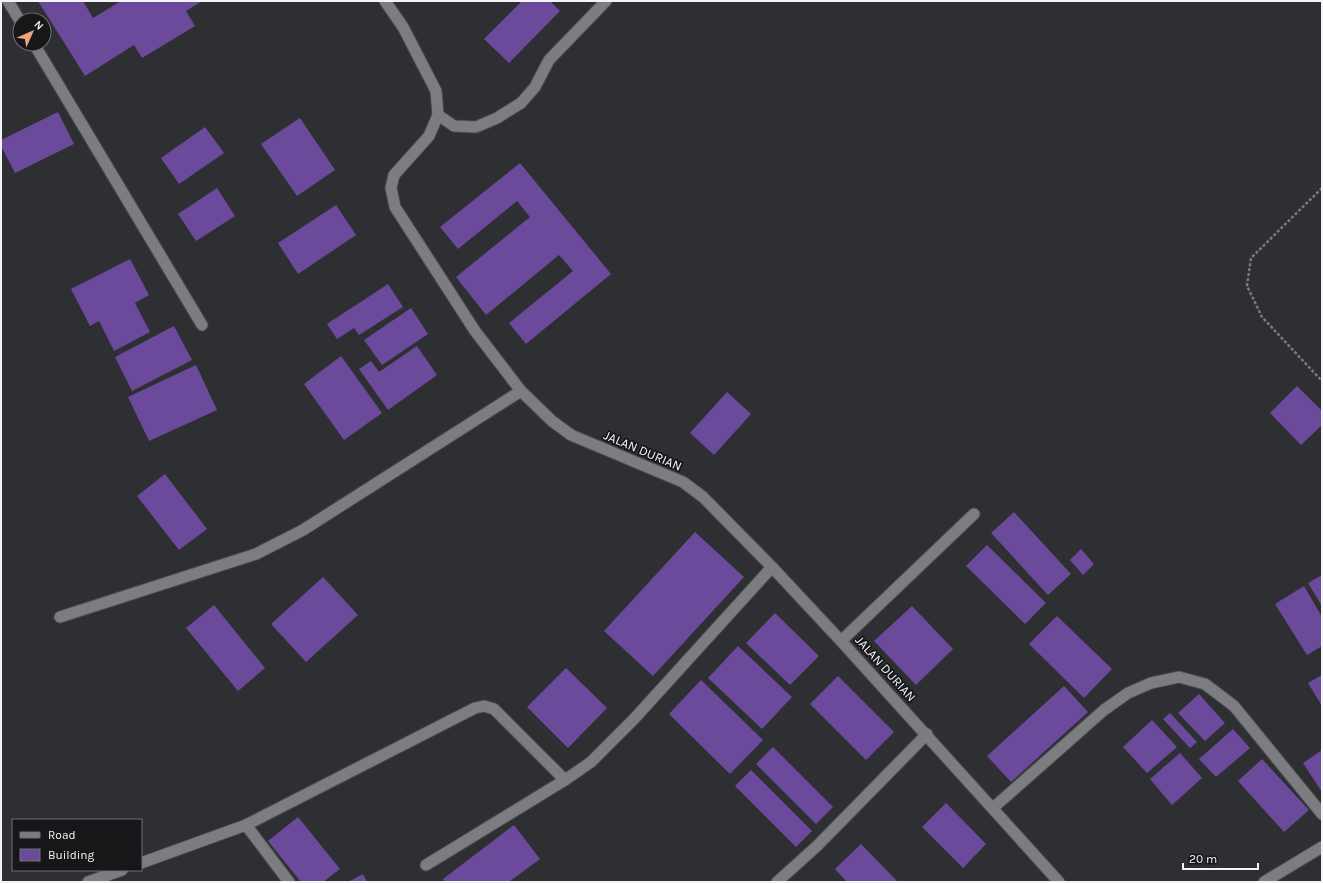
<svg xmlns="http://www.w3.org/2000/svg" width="1323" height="883" font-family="Karla,sans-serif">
<rect width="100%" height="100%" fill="#2e2f32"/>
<g fill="#6b4a9b">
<path d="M 38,1 L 83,1 L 93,18 L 121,1 L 202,1 L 186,11 L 195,26 L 142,58 L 134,45 L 85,76 Z"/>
<path d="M 522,1 L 550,1 L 560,11 L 509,63 L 484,39 Z"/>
<path d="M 58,112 L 74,144 L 15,173 L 1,146 L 1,140 Z"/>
<path d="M 300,118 L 335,170 L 297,196 L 261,144 Z"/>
<path d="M 205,127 L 224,153 L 179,184 L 161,158 Z"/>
<path d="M 520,163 L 611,274 L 526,344 L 509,323 L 573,271 L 559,255 L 486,315 L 456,277 L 530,217 L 517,201 L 458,249 L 440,227 Z"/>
<path d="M 217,188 L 235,216 L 196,241 L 178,214 Z"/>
<path d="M 336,205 L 356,235 L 298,274 L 278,243 Z"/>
<path d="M 130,259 L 149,295 L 135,303 L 150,332 L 114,351 L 99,321 L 90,326 L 71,289 Z"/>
<path d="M 388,284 L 403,307 L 359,335 L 354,328 L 337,339 L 327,324 Z"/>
<path d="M 411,308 L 428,334 L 382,365 L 364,340 Z"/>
<path d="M 174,326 L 192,360 L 132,391 L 115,357 Z"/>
<path d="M 417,346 L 437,375 L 388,410 L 359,369 L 371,361 L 379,372 Z"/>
<path d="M 341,356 L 382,413 L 344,440 L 304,384 Z"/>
<path d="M 196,365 L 217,410 L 149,441 L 128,397 Z"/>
<path d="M 1297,386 L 1322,411 L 1322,425 L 1301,445 L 1270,413 Z"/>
<path d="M 727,392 L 751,414 L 714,455 L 690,433 Z"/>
<path d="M 165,474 L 207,529 L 179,550 L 137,496 Z"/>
<path d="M 1014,512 L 1071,574 L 1048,595 L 991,533 Z"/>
<path d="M 695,532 L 744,577 L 653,676 L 604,631 Z"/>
<path d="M 987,545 L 1046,603 L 1025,624 L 966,566 Z"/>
<path d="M 1081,549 L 1094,564 L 1083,575 L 1070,560 Z"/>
<path d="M 1322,575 L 1322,606 L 1308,583 Z"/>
<path d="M 323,577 L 358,615 L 306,662 L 271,624 Z"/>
<path d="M 1304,586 L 1322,617 L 1322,646 L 1307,655 L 1275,604 Z"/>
<path d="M 214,605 L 265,668 L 238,691 L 186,628 Z"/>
<path d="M 912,606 L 953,649 L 916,685 L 874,641 Z"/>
<path d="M 775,613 L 819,656 L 790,685 L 746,643 Z"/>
<path d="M 1057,616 L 1112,669 L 1084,698 L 1029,644 Z"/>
<path d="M 738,646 L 792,697 L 762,729 L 708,678 Z"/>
<path d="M 566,668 L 607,708 L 568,748 L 527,707 Z"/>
<path d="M 1322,675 L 1322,706 L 1308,683 Z"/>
<path d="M 838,676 L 894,732 L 866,760 L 810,704 Z"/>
<path d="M 701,680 L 763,740 L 730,774 L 669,714 Z"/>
<path d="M 1064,686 L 1088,712 L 1011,782 L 987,756 Z"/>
<path d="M 1199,694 L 1225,723 L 1205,741 L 1178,713 Z"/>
<path d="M 1170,713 L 1197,742 L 1190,748 L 1163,719 Z"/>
<path d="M 1152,720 L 1177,747 L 1147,773 L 1123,747 Z"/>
<path d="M 1233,729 L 1250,748 L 1216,777 L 1199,759 Z"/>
<path d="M 773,747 L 833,807 L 816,824 L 756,764 Z"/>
<path d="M 1322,750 L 1322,792 L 1303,763 Z"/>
<path d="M 1180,753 L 1202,778 L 1172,805 L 1150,779 Z"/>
<path d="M 1262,759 L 1309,810 L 1284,832 L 1238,781 Z"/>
<path d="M 751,770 L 812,831 L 796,847 L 735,786 Z"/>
<path d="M 946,803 L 986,844 L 963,868 L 922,827 Z"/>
<path d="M 298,817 L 340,869 L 323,882 L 301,882 L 268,841 Z"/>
<path d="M 514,825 L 540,859 L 509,882 L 445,882 L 443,879 Z"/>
<path d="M 861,844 L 898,882 L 847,882 L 835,869 Z"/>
<path d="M 363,874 L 367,882 L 348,882 Z"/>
</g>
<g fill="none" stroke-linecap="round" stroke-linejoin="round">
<defs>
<path id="service" d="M 426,865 L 565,780"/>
<g id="minor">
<path d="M 8,1 L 20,21"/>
<path d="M 34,44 L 202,325"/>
<path d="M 438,115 L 454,126 L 476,127 L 497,118 L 521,103 L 535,87 L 549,60 L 606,1"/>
<path d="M 60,617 L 256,554 L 303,530 L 521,391"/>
<path d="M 841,641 L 974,514"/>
<path d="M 993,808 L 1104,710 L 1128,693 L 1151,683 L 1179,677 L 1205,684 L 1234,706 L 1322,814"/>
<path d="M 246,825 L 289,882"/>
<path d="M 141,863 L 246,825 L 475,708 L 484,706 L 494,709 L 565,780 L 591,762 L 634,719 L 772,567"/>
<path d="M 88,882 L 122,870"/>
<path d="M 777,882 L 817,846 L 927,734"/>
</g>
<g id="tertiary">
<path d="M 385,1 L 403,27 L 436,91 L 438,115 L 429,136 L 394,175 L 391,188 L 395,207 L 475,331 L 521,391 L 552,421 L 571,435 L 683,482 L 703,497 L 772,567 L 841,641 L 1059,882"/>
<path d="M 1264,882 L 1322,847"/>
</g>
</defs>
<use href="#service" stroke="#4c4c4f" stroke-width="13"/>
<use href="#minor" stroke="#4c4c4f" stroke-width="13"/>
<use href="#tertiary" stroke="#4c4c4f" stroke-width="13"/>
<path stroke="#797a7d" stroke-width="2.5" stroke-dasharray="3 2" stroke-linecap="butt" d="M 1322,188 L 1251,258 L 1247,286 L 1262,317 L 1322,381"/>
<use href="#service" stroke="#7c7d81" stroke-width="11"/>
<use href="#minor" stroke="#7c7d81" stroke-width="11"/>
<use href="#tertiary" stroke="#7c7d81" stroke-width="11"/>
</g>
<g text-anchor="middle" stroke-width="3.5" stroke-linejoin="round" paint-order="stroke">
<g font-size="13" fill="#f4f5f7" stroke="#171719">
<text transform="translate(643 450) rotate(23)" y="5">JALAN DURIAN</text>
<text transform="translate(886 668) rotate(48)" y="5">JALAN DURIAN</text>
</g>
</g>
<rect width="1323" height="883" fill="none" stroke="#f4f5f7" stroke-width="4"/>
<rect x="12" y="819" width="130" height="52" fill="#171719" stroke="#6f7072"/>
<rect x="20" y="832" width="20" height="6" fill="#7c7d81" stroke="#6f7072"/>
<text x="48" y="839" font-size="12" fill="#f4f5f7">Road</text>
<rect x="20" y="849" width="20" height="12" fill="#6b4a9b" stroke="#6f7072"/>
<text x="48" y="859" font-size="12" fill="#f4f5f7">Building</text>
<g transform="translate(32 32) rotate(45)"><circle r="19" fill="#171719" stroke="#6f7072"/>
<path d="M0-3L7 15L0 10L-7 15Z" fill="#f2a17e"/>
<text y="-6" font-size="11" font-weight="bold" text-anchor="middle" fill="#f4f5f7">N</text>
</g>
<path d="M1183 863v6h75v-6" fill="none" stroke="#f4f5f7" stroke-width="2"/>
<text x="1189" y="863" font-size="12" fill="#f4f5f7" stroke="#171719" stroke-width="3" paint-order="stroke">20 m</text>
</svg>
